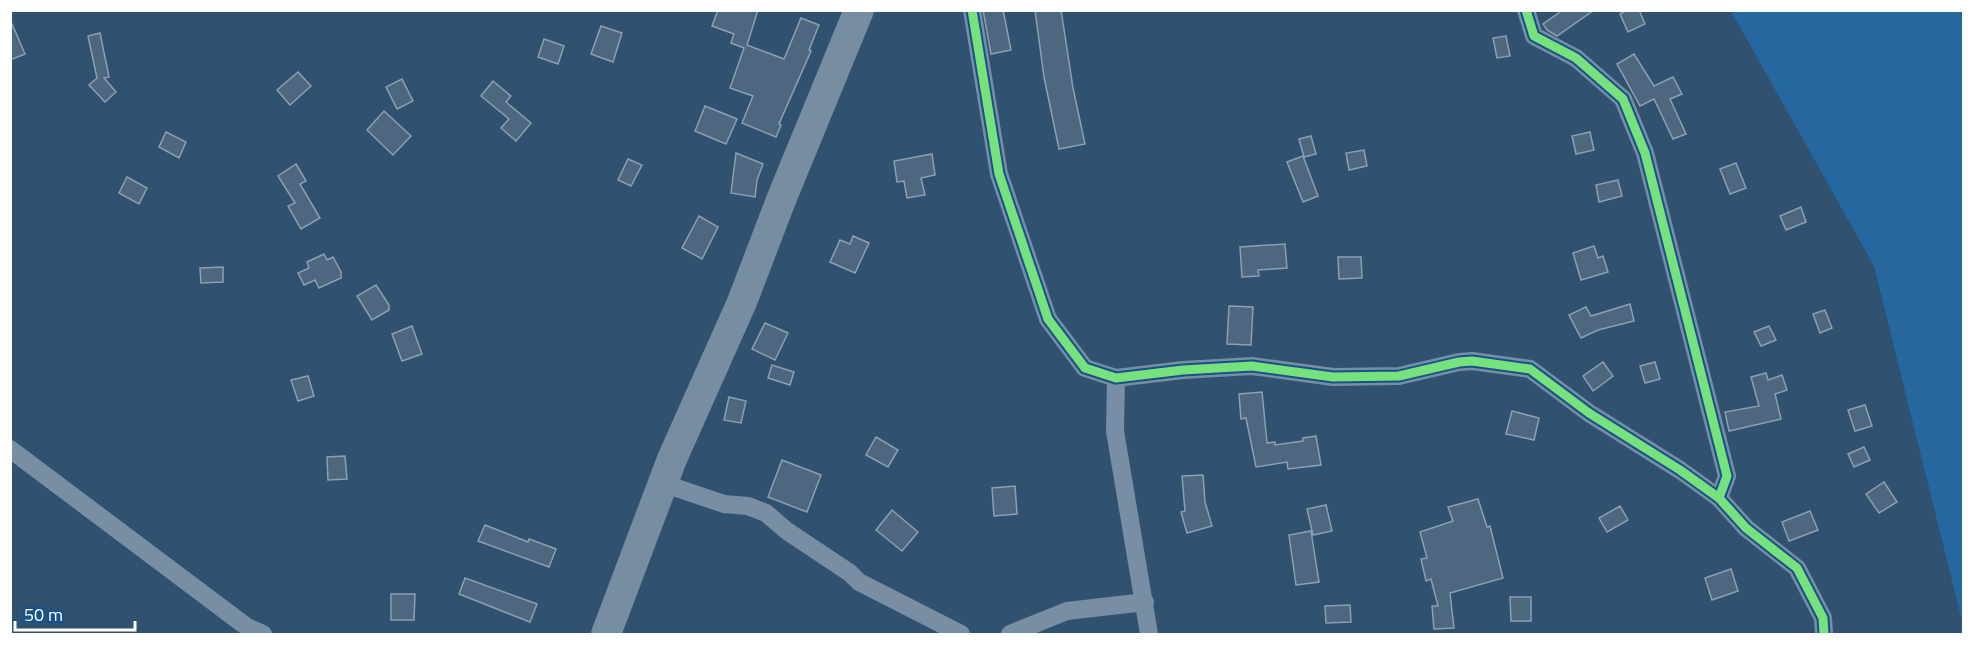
<svg xmlns="http://www.w3.org/2000/svg" width="1974" height="645" font-family="'Titillium Web',sans-serif">
<rect width="100%" height="100%" fill="#30516f"/>
<path fill="#26679f" d="M 1731,11 L 1963,11 L 1963,625 L 1874,266 Z"/>
<g fill="#4d677f" stroke="#8ba0b2" stroke-width="1.5">
<path d="M 718,10 L 758,10 L 747,45 L 784,59 L 801,18 L 819,25 L 809,50 L 811,51 L 779,124 L 781,125 L 776,137 L 742,123 L 753,96 L 730,88 L 744,48 L 731,43 L 734,34 L 712,26 Z"/>
<path d="M 983,10 L 1003,10 L 1011,50 L 991,54 Z"/>
<path d="M 1035,10 L 1061,10 L 1073,88 L 1085,144 L 1059,149 L 1044,77 Z"/>
<path d="M 1563,10 L 1594,10 L 1557,36 L 1547,30 L 1543,24 Z"/>
<path d="M 1627,10 L 1639,10 L 1645,24 L 1628,32 L 1620,14 Z"/>
<path d="M 10,19 L 25,54 L 10,60 Z"/>
<path d="M 601,26 L 622,33 L 613,62 L 591,54 Z"/>
<path d="M 100,33 L 109,77 L 104,78 L 116,92 L 105,102 L 89,85 L 97,78 L 88,36 Z"/>
<path d="M 1506,36 L 1510,56 L 1497,58 L 1493,38 Z"/>
<path d="M 544,39 L 564,46 L 558,64 L 538,57 Z"/>
<path d="M 1634,54 L 1654,86 L 1673,77 L 1682,94 L 1670,99 L 1686,134 L 1673,139 L 1654,99 L 1640,106 L 1617,64 Z"/>
<path d="M 298,72 L 311,86 L 290,105 L 277,90 Z"/>
<path d="M 402,79 L 413,101 L 397,109 L 386,87 Z"/>
<path d="M 493,81 L 511,96 L 506,102 L 531,123 L 516,141 L 501,128 L 509,119 L 481,96 Z"/>
<path d="M 705,106 L 737,119 L 726,144 L 695,131 Z"/>
<path d="M 384,111 L 411,136 L 393,155 L 367,130 Z"/>
<path d="M 166,132 L 186,142 L 179,158 L 159,147 Z"/>
<path d="M 1590,132 L 1594,150 L 1576,154 L 1572,136 Z"/>
<path d="M 1311,136 L 1316,154 L 1304,157 L 1299,139 Z"/>
<path d="M 1364,150 L 1367,166 L 1349,170 L 1346,153 Z"/>
<path d="M 736,153 L 763,164 L 757,180 L 755,197 L 731,193 Z"/>
<path d="M 932,154 L 935,175 L 921,178 L 925,195 L 907,198 L 904,181 L 897,182 L 894,161 Z"/>
<path d="M 1303,156 L 1318,196 L 1303,202 L 1287,162 Z"/>
<path d="M 628,159 L 642,165 L 631,186 L 618,180 Z"/>
<path d="M 1736,163 L 1746,188 L 1730,194 L 1720,169 Z"/>
<path d="M 296,164 L 306,181 L 300,184 L 320,218 L 301,229 L 288,206 L 295,203 L 278,176 Z"/>
<path d="M 127,177 L 147,188 L 139,204 L 119,193 Z"/>
<path d="M 1618,180 L 1622,196 L 1599,202 L 1596,185 Z"/>
<path d="M 1801,207 L 1806,222 L 1786,230 L 1780,216 Z"/>
<path d="M 699,216 L 718,227 L 702,259 L 682,248 Z"/>
<path d="M 853,236 L 869,243 L 855,273 L 830,262 L 840,240 L 850,244 Z"/>
<path d="M 1285,244 L 1287,268 L 1258,270 L 1259,276 L 1242,277 L 1240,247 Z"/>
<path d="M 1594,246 L 1598,258 L 1603,256 L 1608,272 L 1581,280 L 1573,253 Z"/>
<path d="M 324,254 L 327,260 L 333,257 L 341,272 L 341,278 L 319,288 L 315,280 L 304,285 L 298,273 L 309,268 L 307,262 Z"/>
<path d="M 1338,257 L 1361,257 L 1362,278 L 1339,279 Z"/>
<path d="M 223,267 L 223,282 L 201,283 L 200,268 Z"/>
<path d="M 376,285 L 389,305 L 389,310 L 372,320 L 357,296 Z"/>
<path d="M 1630,304 L 1634,321 L 1598,330 L 1581,338 L 1569,315 L 1586,307 L 1591,316 Z"/>
<path d="M 1229,306 L 1253,307 L 1251,345 L 1227,344 Z"/>
<path d="M 1825,310 L 1832,328 L 1820,333 L 1813,314 Z"/>
<path d="M 765,323 L 788,333 L 775,360 L 752,349 Z"/>
<path d="M 412,326 L 422,354 L 402,361 L 392,334 Z"/>
<path d="M 1769,326 L 1776,340 L 1761,346 L 1754,332 Z"/>
<path d="M 1603,362 L 1613,376 L 1593,391 L 1583,376 Z"/>
<path d="M 1655,362 L 1660,379 L 1645,383 L 1640,366 Z"/>
<path d="M 772,365 L 794,372 L 790,385 L 768,378 Z"/>
<path d="M 1766,373 L 1768,380 L 1782,375 L 1787,390 L 1775,394 L 1781,419 L 1729,431 L 1725,412 L 1759,406 L 1751,377 Z"/>
<path d="M 308,376 L 314,396 L 298,401 L 291,380 Z"/>
<path d="M 1262,392 L 1267,443 L 1275,442 L 1275,445 L 1303,441 L 1303,438 L 1316,436 L 1321,465 L 1288,469 L 1287,462 L 1256,467 L 1246,418 L 1241,419 L 1239,394 Z"/>
<path d="M 729,397 L 746,401 L 741,423 L 724,420 Z"/>
<path d="M 1865,405 L 1872,426 L 1855,431 L 1848,410 Z"/>
<path d="M 1512,411 L 1539,418 L 1534,440 L 1506,434 Z"/>
<path d="M 876,437 L 898,450 L 888,467 L 866,455 Z"/>
<path d="M 1864,447 L 1870,460 L 1854,467 L 1848,454 Z"/>
<path d="M 345,456 L 347,479 L 328,480 L 327,457 Z"/>
<path d="M 782,460 L 821,475 L 807,512 L 768,497 Z"/>
<path d="M 1203,475 L 1205,502 L 1212,526 L 1187,533 L 1181,512 L 1185,511 L 1182,476 Z"/>
<path d="M 1884,482 L 1897,502 L 1879,513 L 1866,494 Z"/>
<path d="M 1015,486 L 1017,514 L 994,516 L 992,488 Z"/>
<path d="M 1478,499 L 1487,527 L 1490,526 L 1503,578 L 1450,593 L 1454,628 L 1434,629 L 1432,606 L 1438,606 L 1431,579 L 1426,581 L 1421,559 L 1427,558 L 1420,532 L 1453,521 L 1448,507 Z"/>
<path d="M 1326,505 L 1332,531 L 1313,535 L 1307,509 Z"/>
<path d="M 1620,506 L 1628,520 L 1607,532 L 1599,518 Z"/>
<path d="M 892,510 L 918,532 L 902,551 L 876,530 Z"/>
<path d="M 1810,511 L 1818,530 L 1789,541 L 1782,522 Z"/>
<path d="M 485,525 L 528,542 L 529,539 L 556,549 L 549,567 L 478,541 Z"/>
<path d="M 1311,531 L 1319,582 L 1296,585 L 1289,535 Z"/>
<path d="M 1731,569 L 1738,591 L 1712,600 L 1705,578 Z"/>
<path d="M 465,578 L 537,604 L 530,622 L 459,594 Z"/>
<path d="M 391,594 L 415,594 L 414,620 L 391,620 Z"/>
<path d="M 1510,597 L 1531,597 L 1531,621 L 1511,621 Z"/>
<path d="M 1350,605 L 1351,622 L 1326,623 L 1325,606 Z"/>
</g>
<g fill="none" stroke-linecap="round" stroke-linejoin="round">
<g stroke="#778ea4" stroke-width="18">
<path d="M 972,10 L 999,174 L 1048,319 L 1085,368 L 1116,378 L 1183,370 L 1252,366 L 1333,377 L 1399,376 L 1459,362 L 1472,361 L 1530,369 L 1589,413 L 1680,470 L 1719,498 L 1746,528 L 1797,568 L 1823,618 L 1824,634"/>
<path d="M 1526,10 L 1534,36 L 1576,58 L 1623,99 L 1645,153 L 1727,476 L 1719,498"/>
<path d="M 1116,378 L 1115,431 L 1149,634"/>
<path d="M 10,449 L 247,627 L 263,634"/>
<path d="M 665,484 L 724,504 L 748,506 L 766,513 L 787,531 L 850,573 L 859,582 L 961,634"/>
<path d="M 1010,634 L 1067,611 L 1145,602"/>
</g>
<path stroke="#778ea2" stroke-width="30" d="M 606,634 L 672,459 L 742,302 L 781,200 L 859,10"/>
<defs>
<g id="cycleway">
<path d="M 972,10 L 999,174 L 1048,319 L 1085,368 L 1116,378 L 1183,370 L 1252,366 L 1333,377 L 1399,376 L 1459,362 L 1472,361 L 1530,369 L 1589,413 L 1680,470 L 1719,498 L 1746,528 L 1797,568 L 1823,618 L 1824,634"/>
<path d="M 1526,10 L 1534,36 L 1576,58 L 1623,99 L 1645,153 L 1727,476 L 1719,498"/>
</g>
</defs>
<use href="#cycleway" stroke="#165289" stroke-width="13"/>
<use href="#cycleway" stroke="#77e17e" stroke-width="9"/>
</g>
<rect width="1974" height="645" fill="none" stroke="#ffffff" stroke-width="24"/>
<path d="M15 621v9h120v-9" fill="none" stroke="#ffffff" stroke-width="3"/>
<text x="24" y="621" font-size="18" fill="#ffffff" stroke="#165289" stroke-width="4.5" paint-order="stroke">50 m</text>
</svg>
